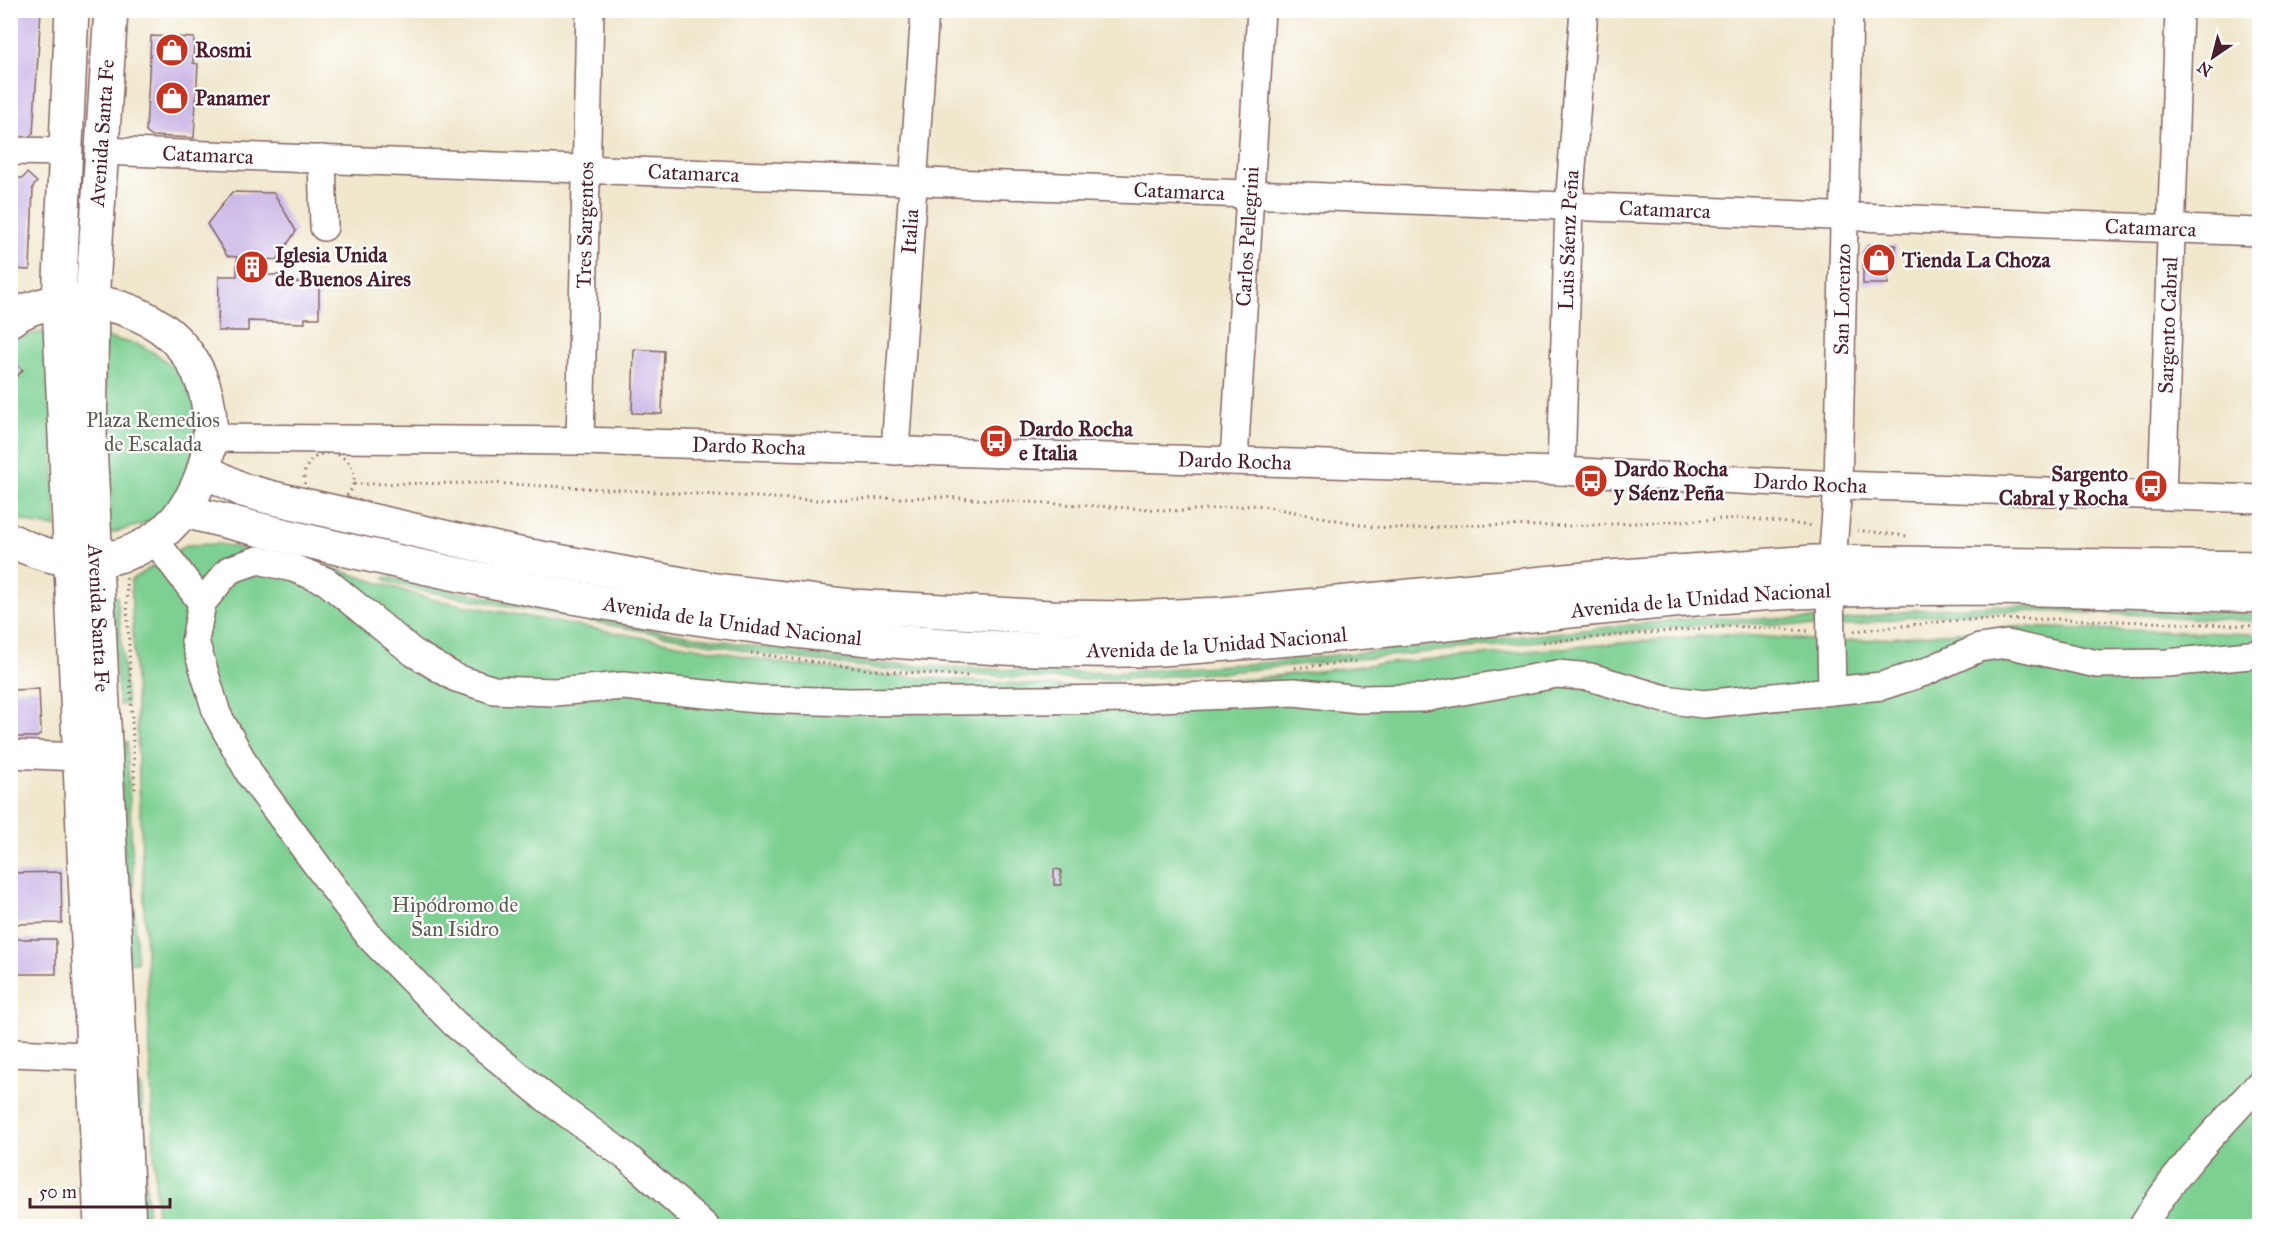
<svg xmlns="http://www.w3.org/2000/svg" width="2270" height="1237" font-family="'IM FELL Great Primer',serif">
<rect width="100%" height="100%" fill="#fff"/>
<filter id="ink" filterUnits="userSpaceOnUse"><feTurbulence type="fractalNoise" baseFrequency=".0167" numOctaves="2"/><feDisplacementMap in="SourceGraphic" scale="12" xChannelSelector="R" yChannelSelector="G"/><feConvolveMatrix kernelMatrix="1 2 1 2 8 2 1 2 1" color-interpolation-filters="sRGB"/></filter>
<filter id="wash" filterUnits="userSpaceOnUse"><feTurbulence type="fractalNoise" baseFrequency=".008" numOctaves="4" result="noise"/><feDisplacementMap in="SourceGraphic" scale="24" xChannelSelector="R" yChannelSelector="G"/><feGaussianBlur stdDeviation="1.35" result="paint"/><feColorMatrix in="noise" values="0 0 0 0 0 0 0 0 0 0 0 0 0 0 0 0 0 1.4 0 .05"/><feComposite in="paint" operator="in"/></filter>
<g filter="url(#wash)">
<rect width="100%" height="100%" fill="#f0e7cc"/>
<g fill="#7dd092" stroke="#64785e" stroke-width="1.5">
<path d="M 49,330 L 56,527 L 36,525 L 11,516 L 11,340 Z"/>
<path d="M 104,337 L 140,345 L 158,355 L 174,368 L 186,384 L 200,422 L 179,498 L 147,523 L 108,534 Z"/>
<path d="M 220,544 L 325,566 L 430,599 L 788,664 L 893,676 L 1100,689 L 1252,679 L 1377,664 L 1727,634 L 1841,642 L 2016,627 L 2259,634 L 2259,1226 L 157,1226 L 131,580 L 186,545 Z"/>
<path d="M 388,577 L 656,630 L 779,650 L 880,664 L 1053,672 L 1108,673 L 1260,663 L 1699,618 L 1819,619 L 1818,626 L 1733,623 L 1698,625 L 1226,672 L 1108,680 L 1052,679 L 881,669 L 778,656 L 416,589 L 389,582 L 384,578 Z"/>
<path d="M 110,596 L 117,596 L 127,704 L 119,705 Z"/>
<path d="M 1994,605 L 2260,614 L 2259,621 C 2126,616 1989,600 1857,625 L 1841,626 L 1840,621 L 1916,610 Z"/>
<path d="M 120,742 L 127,742 L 137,962 L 129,962 Z"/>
<path d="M 135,1086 L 141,1086 L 148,1226 L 141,1226 Z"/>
</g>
<g id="blocks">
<g fill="#ccb9e6">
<path d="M 10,10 L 41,10 L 33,133 L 26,140 L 10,139 Z"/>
<path d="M 151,36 L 194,38 L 193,63 L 198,64 L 194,138 L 151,136 L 146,132 Z"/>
<path d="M 27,173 L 37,182 L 33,187 L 30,270 L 10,269 L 10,178 L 23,178 Z"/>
<path d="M 232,192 L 274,193 L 296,231 L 277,260 L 267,259 L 267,275 L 286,275 L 286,282 L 319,283 L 319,318 L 305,318 L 305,323 L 248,321 L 248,331 L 218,331 L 219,276 L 237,276 L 237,257 L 227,256 L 207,224 Z"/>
<path d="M 1869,245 L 1896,245 L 1896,268 L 1888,268 L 1888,284 L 1863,284 L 1863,252 Z"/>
<path d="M 634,349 L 664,351 L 662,414 L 632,413 Z"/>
<path d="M 10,359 L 23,370 L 13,380 L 10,378 Z"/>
<path d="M 39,689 L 41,734 L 37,737 L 10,737 L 10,690 Z"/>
<path d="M 1054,869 L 1061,870 L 1061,885 L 1054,885 Z"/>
<path d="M 61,872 L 62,923 L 10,924 L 10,873 Z"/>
<rect x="10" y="939" width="46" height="35"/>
</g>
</g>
</g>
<g filter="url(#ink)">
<use href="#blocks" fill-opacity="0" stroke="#846563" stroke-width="1.5"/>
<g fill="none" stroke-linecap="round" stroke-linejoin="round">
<defs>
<g id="minor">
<path d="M 10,151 L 66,152"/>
<path id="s1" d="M 100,151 L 2260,232"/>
<path d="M 322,159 L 324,227"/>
<path id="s2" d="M 211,438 L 580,441 L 1561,471 L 1838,485 L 2260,499"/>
<path id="s3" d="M 580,441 L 590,10"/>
<path id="s4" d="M 895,451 L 925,10"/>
<path id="s5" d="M 1234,461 L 1261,10"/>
<path id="s6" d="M 1561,471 L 1569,206 L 1584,10"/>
<path id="s7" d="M 2162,495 L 2179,10"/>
<path d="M 154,539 L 202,603"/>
<path id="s8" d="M 1832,691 L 1830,590 L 1838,485 L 1849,10"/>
<path d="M 10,754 L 78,757"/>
<path d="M 10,1053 L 113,1057"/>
<path d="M 705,1226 L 628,1158 L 546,1098 L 455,1024 L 370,937 L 251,776 L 217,714 L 195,641 L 202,603 L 229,570 L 258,560 L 293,568 L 326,581 L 414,653 L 456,678 L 494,690 L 555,692 L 623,686 L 757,699 L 849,702 L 1136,699 L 1294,692 L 1359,699 L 1424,698 L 1557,674 L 1590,677 L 1665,699 L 1703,704 L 1882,686 L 1925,672 L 1979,648 L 2007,644 L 2097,664 L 2167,663 L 2260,654"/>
<path d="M 2143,1226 C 2173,1173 2218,1129 2260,1083"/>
</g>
<g id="major">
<path d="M 72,10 L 59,303 L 101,1226"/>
<path id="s9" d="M 111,10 L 92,301 L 90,443 L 129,1226"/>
<path d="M 10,320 C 36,301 76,297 106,304 C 295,345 205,639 10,540"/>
<path d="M 205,471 L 243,490 L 269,497 L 514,553 L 715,590 L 851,606 L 1050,617 L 1128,618 L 1223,614 L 1596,578 L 1813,562 L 2260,568"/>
<path id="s10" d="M 184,511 C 493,588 807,654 1127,650 C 1169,650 1212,645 1253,642 C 1418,630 1581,607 1745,595 C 1916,583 2088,589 2260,596"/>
</g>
</defs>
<use href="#minor" stroke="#846563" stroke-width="30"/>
<use href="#major" stroke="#846563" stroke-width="36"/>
<g stroke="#846563" stroke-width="3" stroke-dasharray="1.5 4.5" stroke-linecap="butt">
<circle cx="329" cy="478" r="25"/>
<path d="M 354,484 L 490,483 L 812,500 L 940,497 L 1182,511 L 1257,505 L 1374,527 L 1412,529 L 1465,525 L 1570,526 L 1746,518 L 1812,526"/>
<path d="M 1857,530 L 1907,536"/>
<path d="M 126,578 L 135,790"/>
<path d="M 1854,631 L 1959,620 L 2061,619 L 2260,626"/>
<path d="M 1543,642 L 1731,626 L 1808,631"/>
<path d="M 751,653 L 870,670 L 968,676"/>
<path d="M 1295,668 L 1357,661"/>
</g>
<use href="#minor" stroke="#fff" stroke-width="27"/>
<use href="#major" stroke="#fff" stroke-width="33"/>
</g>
</g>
<defs>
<symbol id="shop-disc" viewBox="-11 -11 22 22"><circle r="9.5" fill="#c8321e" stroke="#fff"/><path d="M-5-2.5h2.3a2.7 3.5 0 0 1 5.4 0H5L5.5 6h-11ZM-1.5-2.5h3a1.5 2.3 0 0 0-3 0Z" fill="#fff"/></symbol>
<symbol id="building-disc" viewBox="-11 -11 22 22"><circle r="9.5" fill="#c8321e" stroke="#fff"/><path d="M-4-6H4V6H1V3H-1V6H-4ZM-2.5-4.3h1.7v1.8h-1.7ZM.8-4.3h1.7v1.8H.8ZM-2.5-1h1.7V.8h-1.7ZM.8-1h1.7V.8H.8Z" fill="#fff"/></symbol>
<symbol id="bus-disc" viewBox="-11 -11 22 22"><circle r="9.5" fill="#c8321e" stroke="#fff"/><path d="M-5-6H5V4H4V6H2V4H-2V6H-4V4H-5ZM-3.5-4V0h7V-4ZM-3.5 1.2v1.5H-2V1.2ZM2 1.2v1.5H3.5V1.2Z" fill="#fff"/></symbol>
</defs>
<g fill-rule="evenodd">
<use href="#shop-disc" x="153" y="31" width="38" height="38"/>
<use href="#shop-disc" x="153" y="79" width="38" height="38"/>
<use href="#shop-disc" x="1860" y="241" width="38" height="38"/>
<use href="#building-disc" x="233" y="248" width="38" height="38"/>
<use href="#bus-disc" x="977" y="422" width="38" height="38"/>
<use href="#bus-disc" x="1572" y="462" width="38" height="38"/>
<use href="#bus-disc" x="2132" y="467" width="38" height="38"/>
</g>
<g text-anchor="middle" stroke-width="4.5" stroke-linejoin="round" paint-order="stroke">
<g font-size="21" font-weight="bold" fill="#4a1f2b" stroke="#fff" text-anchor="start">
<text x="195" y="57">Rosmi</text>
<text x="195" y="105">Panamer</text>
<text x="275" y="262">Iglesia Unida<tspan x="275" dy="24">de Buenos Aires</tspan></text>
<text x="1902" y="267">Tienda La Choza</text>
<text x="1019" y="436">Dardo Rocha<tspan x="1019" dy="24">e Italia</tspan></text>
<text x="1614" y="476">Dardo Rocha<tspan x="1614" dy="24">y Sáenz Peña</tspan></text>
<text x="2128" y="481" text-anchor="end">Sargento<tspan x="2128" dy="24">Cabral y Rocha</tspan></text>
</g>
<g font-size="21" fill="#4a1f2b" stroke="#fff">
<text transform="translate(102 133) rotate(-86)" y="7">Avenida Santa Fe</text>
<text dy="7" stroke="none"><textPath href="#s1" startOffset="108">Catamarca</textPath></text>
<text dy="7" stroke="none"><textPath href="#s1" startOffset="594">Catamarca</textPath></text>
<text dy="7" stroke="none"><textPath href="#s1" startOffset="1080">Catamarca</textPath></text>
<text dy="7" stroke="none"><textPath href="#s1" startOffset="1566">Catamarca</textPath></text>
<text dy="7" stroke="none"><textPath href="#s3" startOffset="216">Tres Sargentos</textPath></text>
<text dy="7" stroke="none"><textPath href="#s1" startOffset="2052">Catamarca</textPath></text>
<text dy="7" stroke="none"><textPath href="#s4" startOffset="220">Italia</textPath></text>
<text dy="7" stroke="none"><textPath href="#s5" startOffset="225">Carlos Pellegrini</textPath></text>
<text dy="7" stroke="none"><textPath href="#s6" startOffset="231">Luis Sáenz Peña</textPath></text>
<text dy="7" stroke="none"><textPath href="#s8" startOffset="392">San Lorenzo</textPath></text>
<text dy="7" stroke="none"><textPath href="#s7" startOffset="170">Sargento Cabral</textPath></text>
<text dy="7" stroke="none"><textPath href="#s2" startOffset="538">Dardo Rocha</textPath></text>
<text dy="7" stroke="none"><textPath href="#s2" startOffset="1024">Dardo Rocha</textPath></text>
<text dy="7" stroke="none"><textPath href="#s2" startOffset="1600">Dardo Rocha</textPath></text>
<text dy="7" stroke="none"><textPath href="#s10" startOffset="1532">Avenida de la Unidad Nacional</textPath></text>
<text dy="7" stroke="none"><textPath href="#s9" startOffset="609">Avenida Santa Fe</textPath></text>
<text dy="7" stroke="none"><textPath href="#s10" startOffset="560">Avenida de la Unidad Nacional</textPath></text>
<text dy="7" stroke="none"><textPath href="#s10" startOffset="1046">Avenida de la Unidad Nacional</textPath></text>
</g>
<g font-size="21" fill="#5c5d4f" stroke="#fff">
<text x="153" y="427">Plaza Remedios<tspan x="153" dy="24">de Escalada</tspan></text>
<text x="455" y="912">Hipódromo de<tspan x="455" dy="24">San Isidro</tspan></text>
</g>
</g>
<rect width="2270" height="1237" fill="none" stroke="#fff" stroke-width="36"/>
<g transform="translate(2213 57) rotate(215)" stroke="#ffffff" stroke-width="4.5" paint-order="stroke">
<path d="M0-4.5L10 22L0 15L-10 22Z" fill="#4a1f2b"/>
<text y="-9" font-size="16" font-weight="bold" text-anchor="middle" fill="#4a1f2b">N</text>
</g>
<path d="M30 1198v9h140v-9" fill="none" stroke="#4a1f2b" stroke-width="3"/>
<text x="39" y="1198" font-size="18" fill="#4a1f2b" stroke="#ffffff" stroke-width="4.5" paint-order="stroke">50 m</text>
</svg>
